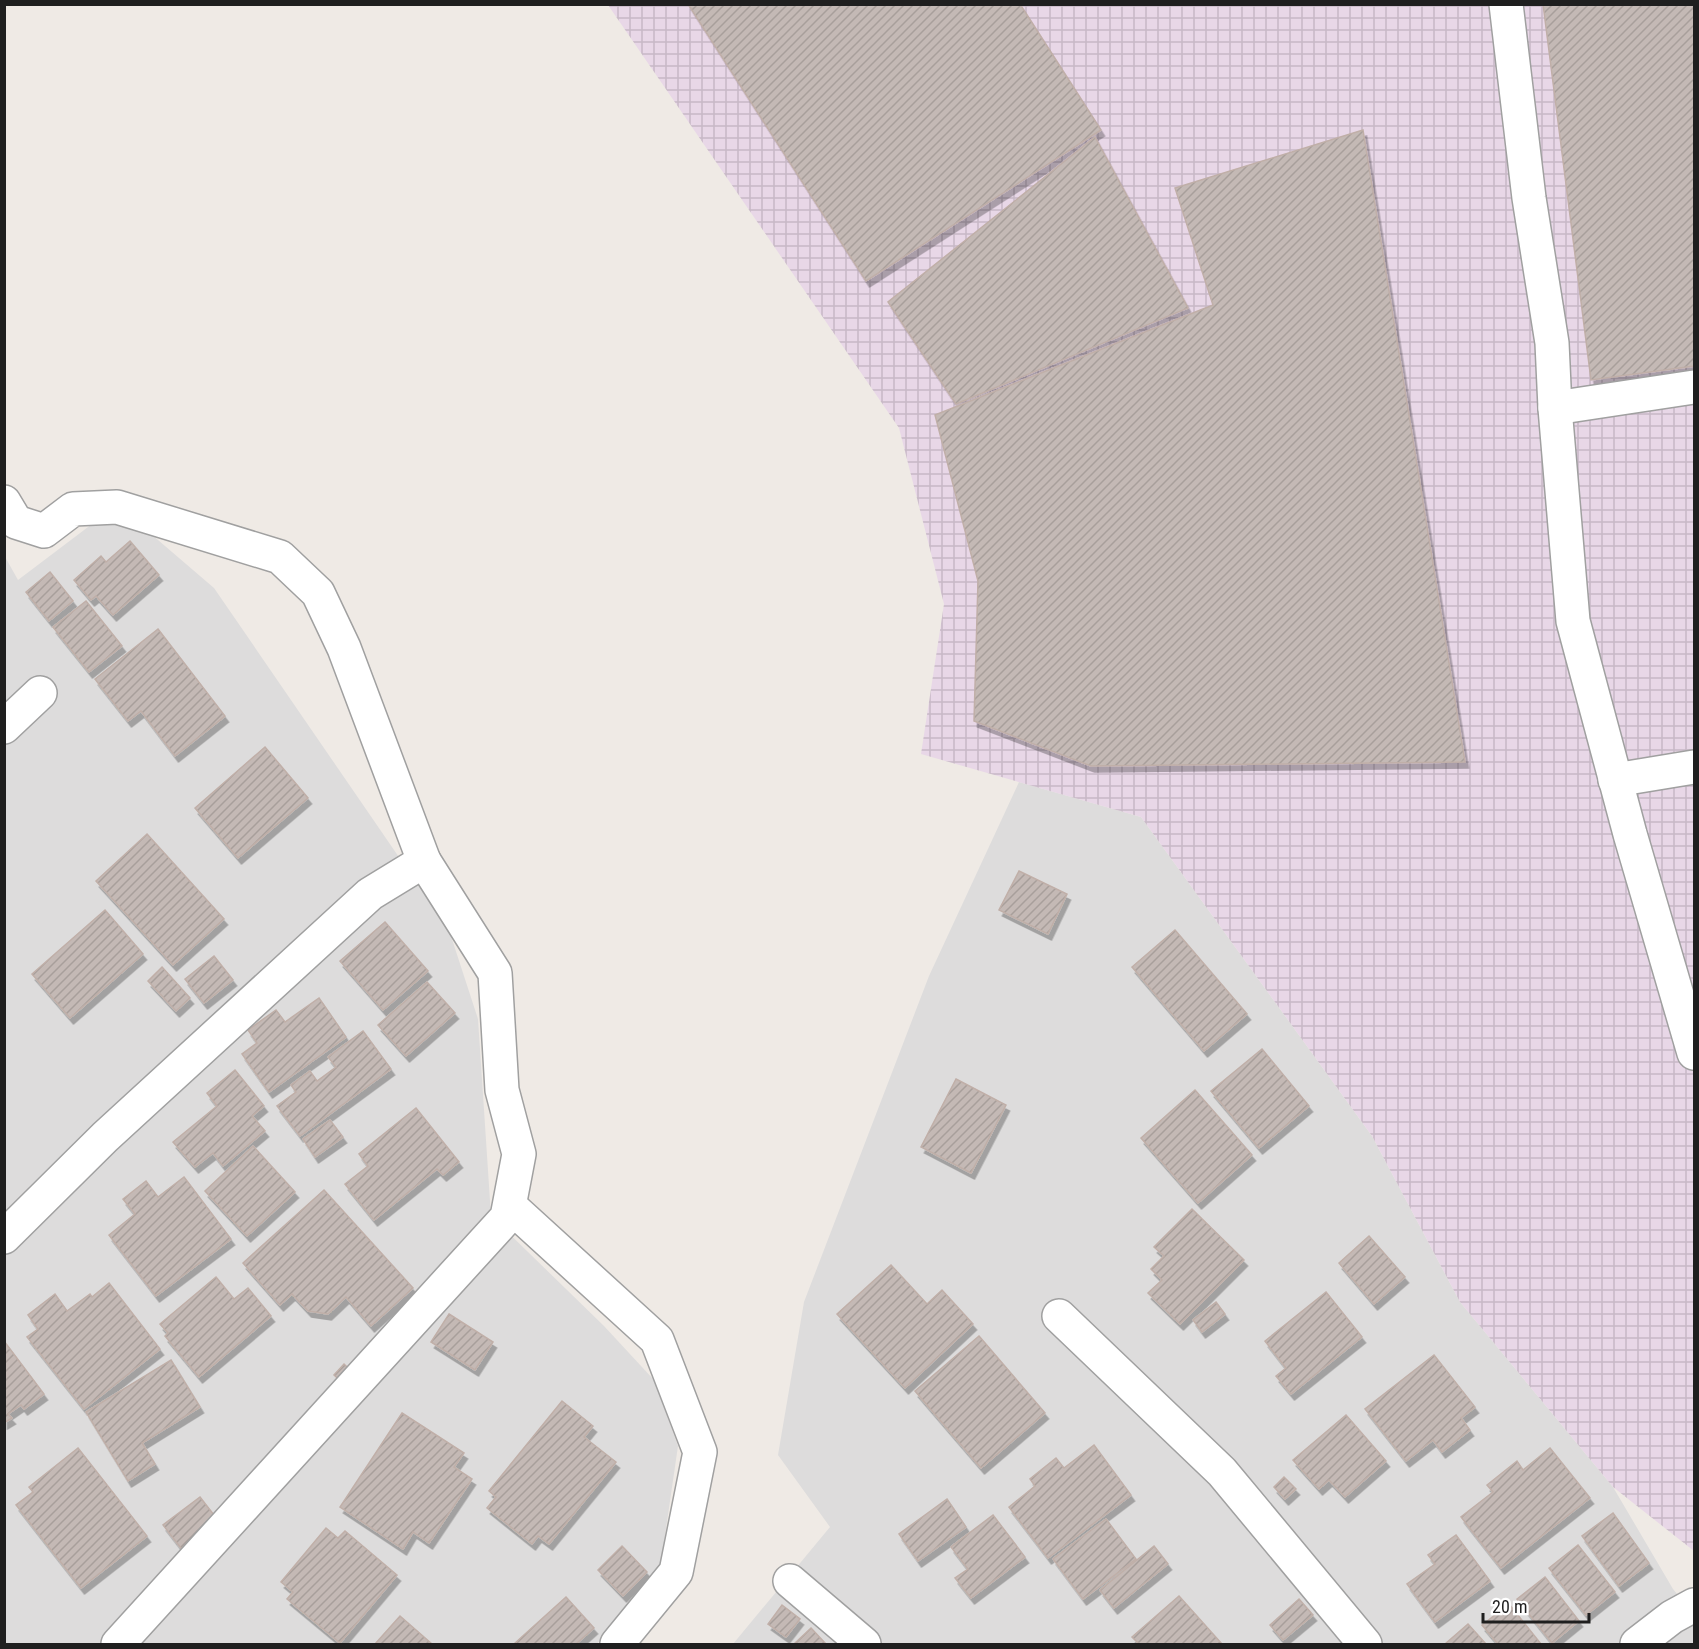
<svg xmlns="http://www.w3.org/2000/svg" width="1699" height="1649" font-family="'Roboto Condensed',sans-serif">
<defs>
<pattern id="industrial-grid" width="8" height="8" patternUnits="userSpaceOnUse" patternTransform="scale(1.5)"><rect width="8" height="8" fill="#e8d7e7"/><path d="M0 4h8M4 0v8" fill="none" stroke="#c7b8c6"/></pattern>
<pattern id="building-hatch" width="6" height="6" patternUnits="userSpaceOnUse" patternTransform="scale(1.5)"><rect width="6" height="6" fill="#c4b9b5"/><path d="M-1 1l2-2M0 6l6-6M5 7l2-2" fill="none" stroke="#a89f9b"/></pattern>
<filter id="shadow"><feDropShadow dx="3.5" dy="6" stdDeviation="0" flood-color="#0004"/></filter>
</defs>
<rect width="100%" height="100%" fill="#efeae5"/>
<g fill="#dddcdc">
<path d="M 96,521 L 137,522 L 214,588 L 449,930 L 478,1019 L 491,1216 L 604,1326 L 654,1380 L 678,1446 L 661,1563 L 597,1644 L 5,1644 L 4,555 L 18,580 Z"/>
<path d="M 1019,782 L 1141,817 L 1372,1136 L 1460,1302 L 1613,1487 L 1673,1589 L 1694,1615 L 1694,1644 L 733,1644 L 830,1527 L 778,1455 L 804,1302 L 929,976 Z"/>
</g>
<path fill="url(#industrial-grid)" d="M 608,5 L 1694,5 L 1694,1551 L 1613,1487 L 1460,1302 L 1372,1136 L 1141,817 L 921,754 L 944,604 L 899,428 Z"/>
<g fill="url(#building-hatch)" stroke="#c0afa8" stroke-width="1.5" filter="url(#shadow)">
<path d="M 688,4 L 1020,4 L 1101,130 L 866,281 Z"/>
<path d="M 1543,4 L 1694,4 L 1694,366 L 1591,380 Z"/>
<path d="M 1363,130 L 1465,762 L 1091,766 L 974,721 L 978,581 L 935,415 L 1213,305 L 1175,188 Z"/>
<path d="M 1095,137 L 1188,308 L 956,404 L 888,302 Z"/>
<path d="M 130,541 L 159,575 L 113,615 L 96,596 L 91,600 L 74,580 L 101,556 L 106,562 Z"/>
<path d="M 50,572 L 73,601 L 49,621 L 26,592 Z"/>
<path d="M 86,601 L 122,646 L 89,672 L 53,627 Z"/>
<path d="M 158,629 L 225,716 L 175,756 L 141,711 L 128,721 L 95,679 Z"/>
<path d="M 265,747 L 308,798 L 238,858 L 195,808 Z"/>
<path d="M 147,834 L 224,919 L 173,965 L 96,881 Z"/>
<path d="M 1019,871 L 1067,894 L 1048,934 L 999,910 Z"/>
<path d="M 105,910 L 143,954 L 70,1018 L 32,974 Z"/>
<path d="M 385,922 L 428,971 L 383,1010 L 340,961 Z"/>
<path d="M 1175,930 L 1247,1014 L 1204,1051 L 1132,967 Z"/>
<path d="M 214,956 L 233,980 L 204,1003 L 185,979 Z"/>
<path d="M 162,967 L 190,998 L 176,1011 L 148,981 Z"/>
<path d="M 427,982 L 455,1013 L 406,1056 L 378,1025 Z"/>
<path d="M 319,998 L 346,1037 L 269,1092 L 242,1054 L 257,1043 L 248,1030 L 276,1010 L 285,1022 Z"/>
<path d="M 363,1031 L 391,1069 L 300,1136 L 277,1106 L 296,1092 L 291,1085 L 310,1071 L 317,1081 L 336,1067 L 328,1057 Z"/>
<path d="M 1262,1049 L 1309,1106 L 1259,1148 L 1211,1091 Z"/>
<path d="M 235,1070 L 264,1106 L 252,1116 L 265,1131 L 223,1166 L 213,1153 L 195,1167 L 173,1142 L 217,1106 L 207,1093 Z"/>
<path d="M 956,1079 L 1006,1105 L 971,1173 L 921,1147 Z"/>
<path d="M 1195,1090 L 1252,1155 L 1198,1203 L 1141,1138 Z"/>
<path d="M 416,1108 L 459,1162 L 443,1175 L 437,1169 L 374,1220 L 345,1184 L 368,1166 L 359,1154 Z"/>
<path d="M 330,1120 L 343,1137 L 315,1157 L 303,1139 Z"/>
<path d="M 253,1146 L 295,1192 L 247,1236 L 205,1191 Z"/>
<path d="M 184,1177 L 231,1239 L 156,1296 L 109,1235 L 135,1214 L 123,1199 L 146,1181 L 158,1197 Z"/>
<path d="M 324,1190 L 413,1288 L 371,1326 L 346,1297 L 328,1314 L 308,1311 L 292,1294 L 280,1305 L 243,1263 Z"/>
<path d="M 1192,1209 L 1244,1260 L 1180,1324 L 1148,1293 L 1162,1280 L 1151,1269 L 1164,1256 L 1154,1247 Z"/>
<path d="M 1369,1236 L 1405,1277 L 1374,1304 L 1339,1263 Z"/>
<path d="M 891,1265 L 927,1304 L 942,1290 L 973,1324 L 905,1388 L 837,1314 Z"/>
<path d="M 216,1277 L 234,1299 L 248,1288 L 271,1316 L 199,1377 L 165,1336 L 168,1333 L 160,1324 Z"/>
<path d="M 109,1283 L 160,1349 L 84,1409 L 27,1337 L 38,1329 L 28,1315 L 55,1294 L 67,1311 L 90,1294 L 92,1297 Z"/>
<path d="M 1326,1292 L 1362,1337 L 1291,1394 L 1276,1376 L 1286,1368 L 1265,1341 Z"/>
<path d="M 1216,1302 L 1225,1314 L 1202,1332 L 1193,1320 Z"/>
<path d="M 449,1314 L 493,1342 L 475,1370 L 431,1342 Z"/>
<path d="M 979,1336 L 1045,1413 L 981,1468 L 915,1391 Z"/>
<path d="M 4,1341 L 44,1394 L 24,1409 L 21,1405 L 8,1414 L 12,1418 L 4,1423 Z"/>
<path d="M 1434,1355 L 1475,1407 L 1461,1418 L 1470,1430 L 1442,1452 L 1433,1440 L 1406,1461 L 1365,1409 Z"/>
<path d="M 171,1360 L 200,1407 L 142,1443 L 155,1464 L 128,1481 L 86,1412 Z"/>
<path d="M 344,1364 L 359,1379 L 349,1389 L 334,1375 Z"/>
<path d="M 562,1401 L 593,1426 L 584,1437 L 616,1462 L 549,1544 L 538,1536 L 532,1544 L 487,1508 L 496,1497 L 489,1491 Z"/>
<path d="M 402,1413 L 464,1453 L 454,1467 L 472,1479 L 429,1543 L 413,1532 L 403,1549 L 340,1507 Z"/>
<path d="M 1346,1415 L 1386,1461 L 1345,1497 L 1329,1480 L 1319,1489 L 1293,1460 Z"/>
<path d="M 1094,1445 L 1131,1495 L 1048,1558 L 1009,1507 L 1035,1486 L 1030,1479 L 1056,1458 L 1064,1468 Z"/>
<path d="M 78,1448 L 147,1536 L 81,1588 L 16,1505 L 33,1492 L 29,1487 Z"/>
<path d="M 1550,1448 L 1590,1498 L 1501,1568 L 1461,1517 L 1493,1492 L 1487,1485 L 1517,1461 L 1523,1470 Z"/>
<path d="M 1284,1477 L 1296,1489 L 1285,1499 L 1274,1487 Z"/>
<path d="M 200,1497 L 221,1524 L 184,1552 L 163,1525 Z"/>
<path d="M 947,1499 L 966,1527 L 918,1561 L 899,1534 Z"/>
<path d="M 1613,1513 L 1649,1563 L 1619,1586 L 1582,1536 Z"/>
<path d="M 993,1515 L 1025,1557 L 971,1598 L 955,1578 L 968,1569 L 951,1547 Z"/>
<path d="M 1106,1519 L 1136,1559 L 1083,1599 L 1053,1559 Z"/>
<path d="M 326,1528 L 338,1538 L 345,1531 L 397,1575 L 340,1643 L 287,1599 L 293,1592 L 281,1582 Z"/>
<path d="M 1456,1535 L 1490,1581 L 1435,1622 L 1407,1584 L 1435,1564 L 1428,1555 Z"/>
<path d="M 1578,1545 L 1615,1592 L 1586,1615 L 1549,1568 Z"/>
<path d="M 622,1546 L 647,1572 L 623,1596 L 598,1570 Z"/>
<path d="M 1154,1546 L 1168,1564 L 1114,1608 L 1100,1590 Z"/>
<path d="M 1545,1577 L 1579,1621 L 1552,1643 L 1517,1599 Z"/>
<path d="M 1179,1596 L 1222,1644 L 1139,1644 L 1132,1637 Z"/>
<path d="M 566,1597 L 594,1628 L 576,1644 L 514,1644 Z"/>
<path d="M 1299,1599 L 1313,1615 L 1283,1640 L 1270,1625 Z"/>
<path d="M 1509,1604 L 1541,1644 L 1498,1644 L 1482,1625 Z"/>
<path d="M 782,1605 L 800,1619 L 786,1637 L 768,1624 Z"/>
<path d="M 400,1616 L 432,1644 L 375,1644 Z"/>
<path d="M 1468,1624 L 1486,1644 L 1445,1644 Z"/>
<path d="M 811,1628 L 826,1644 L 794,1644 Z"/>
</g>
<g fill="none" stroke-linecap="round" stroke-linejoin="round">
<defs>
<g id="minor">
<path d="M 1506,4 L 1529,198 L 1552,343 L 1555,408 L 1573,621 L 1630,834 L 1694,1053"/>
<path d="M 1555,408 L 1694,387"/>
<path d="M 4,502 L 16,522 L 44,531 L 73,509 L 117,507 L 280,557 L 318,593 L 344,648 L 424,861"/>
<path d="M 4,727 L 40,693"/>
<path d="M 1615,780 L 1694,767"/>
<path d="M 510,1206 L 657,1340 L 700,1452 L 676,1572 L 617,1644"/>
<path d="M 4,1237 L 105,1137 L 370,894 L 424,861 L 495,973 L 502,1090 L 519,1154 L 507,1217 L 118,1644"/>
<path d="M 1059,1316 L 1222,1472 L 1365,1644"/>
<path d="M 790,1581 L 864,1644"/>
<path d="M 1637,1644 L 1672,1617 L 1694,1605"/>
</g>
</defs>
<use href="#minor" stroke="#a0a0a0" stroke-width="36"/>
<use href="#minor" stroke="#fff" stroke-width="33"/>
</g>
<rect width="1699" height="1649" fill="none" stroke="#1f1f1f" stroke-width="12"/>
<path d="M1483 1613v9h106v-9" fill="none" stroke="#1f1f1f" stroke-width="3"/>
<text x="1492" y="1613" font-size="18" fill="#1f1f1f" stroke="#ffffff" stroke-width="4.5" paint-order="stroke">20 m</text>
</svg>
